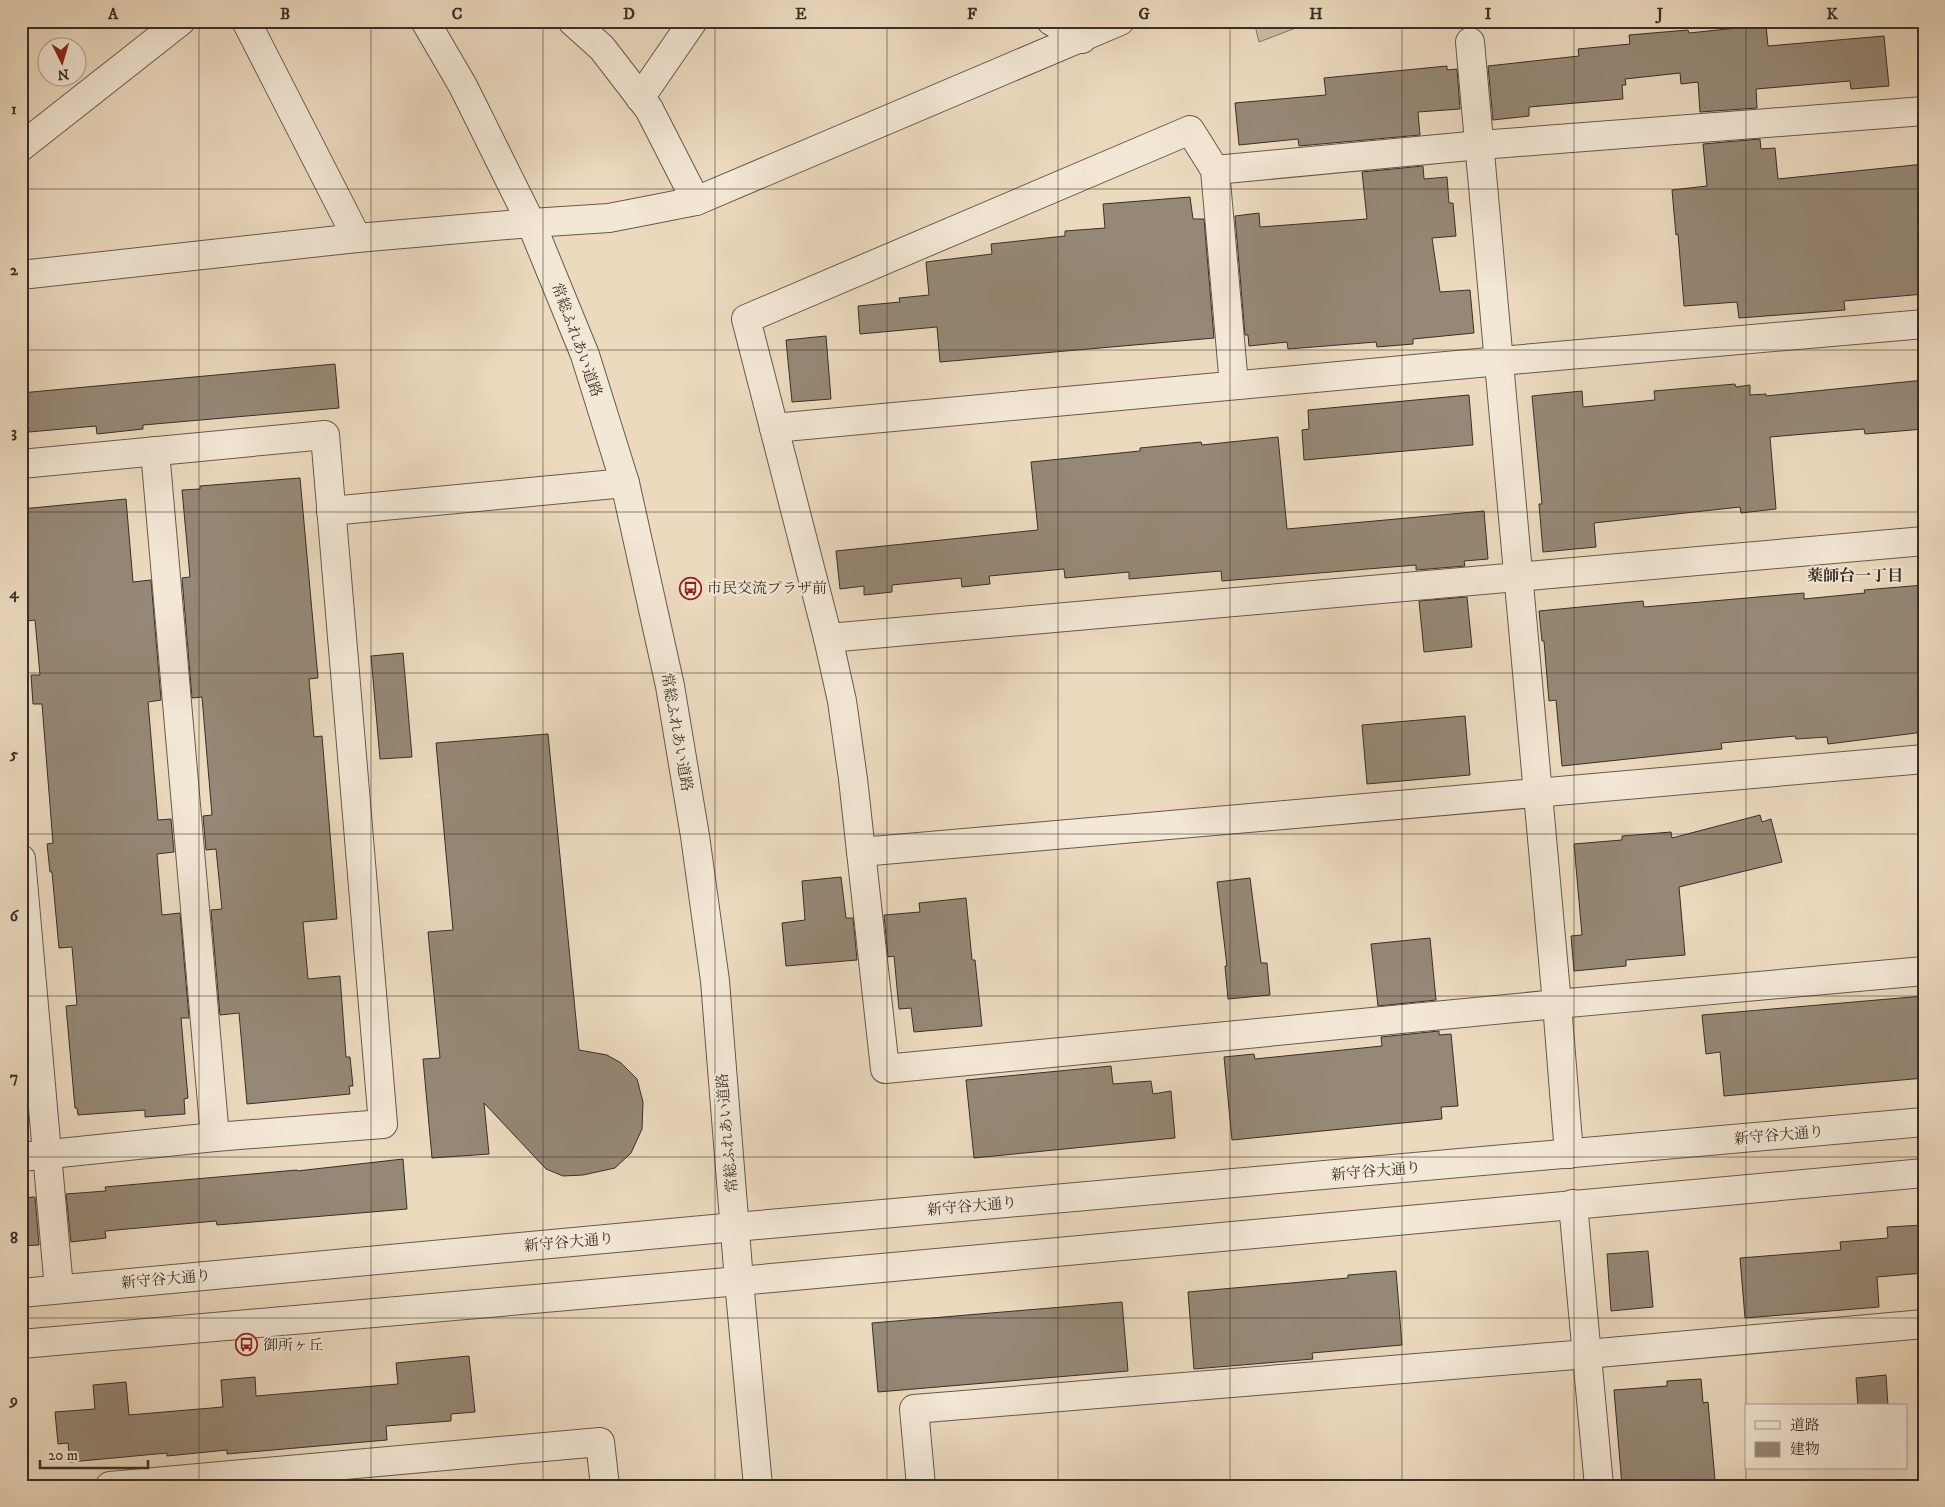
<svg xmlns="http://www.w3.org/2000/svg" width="1945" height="1507" font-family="'IM FELL DW Pica','Noto Serif JP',serif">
<rect width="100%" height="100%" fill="#ecdabf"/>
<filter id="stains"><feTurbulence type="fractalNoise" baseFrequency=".004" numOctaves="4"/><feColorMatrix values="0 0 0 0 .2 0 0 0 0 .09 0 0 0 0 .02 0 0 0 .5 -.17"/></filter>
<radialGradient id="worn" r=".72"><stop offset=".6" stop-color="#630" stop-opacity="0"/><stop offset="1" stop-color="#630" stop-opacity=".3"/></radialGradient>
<path fill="#cebda5" stroke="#847666" d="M 1254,21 L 1314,21 L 1259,42 Z"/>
<g fill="#968876" stroke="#392f27">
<path d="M 1766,25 L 1768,46 L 1884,36 L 1889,86 L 1851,89 L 1850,81 L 1756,89 L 1757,108 L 1700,112 L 1698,82 L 1681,84 L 1680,73 L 1625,79 L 1626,85 L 1622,85 L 1623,99 L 1529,107 L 1529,116 L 1493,120 L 1488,66 L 1579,56 L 1578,49 L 1630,44 L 1629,35 L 1688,30 L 1689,33 Z"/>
<path d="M 1447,66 L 1447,70 L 1457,69 L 1460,109 L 1418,112 L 1420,135 L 1299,146 L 1298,139 L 1239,145 L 1235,103 L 1326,95 L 1324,78 Z"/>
<path d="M 1760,139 L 1761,149 L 1775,148 L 1778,179 L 1924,164 L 1924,294 L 1844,301 L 1845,310 L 1739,318 L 1737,302 L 1684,306 L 1678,234 L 1676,235 L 1672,190 L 1707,186 L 1703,144 Z"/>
<path d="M 1423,166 L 1424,179 L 1447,177 L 1449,203 L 1453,203 L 1456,236 L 1432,238 L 1440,292 L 1470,290 L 1474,333 L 1413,339 L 1413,344 L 1377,347 L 1376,342 L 1288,349 L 1287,342 L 1249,346 L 1248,335 L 1245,335 L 1235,216 L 1259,213 L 1260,227 L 1367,219 L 1362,172 Z"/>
<path d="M 1190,197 L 1193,219 L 1204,219 L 1214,338 L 940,362 L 937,327 L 860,334 L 858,306 L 900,302 L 899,298 L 929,295 L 926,262 L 992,254 L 991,244 L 1065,236 L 1065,231 L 1105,228 L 1103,204 Z"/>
<path d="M 826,336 L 831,399 L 792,402 L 786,340 Z"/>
<path d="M 335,364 L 339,408 L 143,425 L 143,429 L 97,434 L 96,426 L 29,432 L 28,421 L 21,422 L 21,393 Z"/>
<path d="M 1924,380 L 1924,429 L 1865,434 L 1864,429 L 1770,437 L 1776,509 L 1741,513 L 1740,507 L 1594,523 L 1596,547 L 1543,552 L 1539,504 L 1542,504 L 1532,396 L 1582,391 L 1583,407 L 1655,400 L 1654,391 L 1735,384 L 1736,387 L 1750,385 L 1750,395 L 1766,394 L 1766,396 Z"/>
<path d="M 1469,395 L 1473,445 L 1304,460 L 1302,430 L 1309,429 L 1308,410 Z"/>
<path d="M 1278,437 L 1287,529 L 1484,511 L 1488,559 L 1464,561 L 1465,566 L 1416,570 L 1416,565 L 1222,581 L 1221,571 L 1129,579 L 1129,572 L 1065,578 L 1064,569 L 989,576 L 990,584 L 962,587 L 961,578 L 892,585 L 892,592 L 864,595 L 864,586 L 840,589 L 836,551 L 1038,530 L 1031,462 L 1140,451 L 1140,448 L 1201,442 L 1202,445 Z"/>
<path d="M 300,478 L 318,678 L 309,679 L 314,737 L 322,736 L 337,919 L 303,922 L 308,979 L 340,976 L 346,1057 L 350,1057 L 353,1086 L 349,1086 L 350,1094 L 247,1104 L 239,1013 L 220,1015 L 211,910 L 222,909 L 216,849 L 206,850 L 203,816 L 212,815 L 202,697 L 192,698 L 182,578 L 190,577 L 182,490 L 200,489 L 200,486 Z"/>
<path d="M 126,499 L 133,582 L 151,580 L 161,700 L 148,702 L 158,820 L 171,819 L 174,852 L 157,854 L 162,915 L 180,913 L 189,1018 L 181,1018 L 188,1098 L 184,1099 L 185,1114 L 145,1117 L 145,1110 L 78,1115 L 77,1108 L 75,1108 L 66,1006 L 77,1005 L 72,947 L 59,948 L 52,872 L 50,872 L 47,844 L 53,843 L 42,704 L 33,704 L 31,675 L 40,675 L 35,620 L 27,621 L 21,550 L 21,509 Z"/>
<path d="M 1924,585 L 1924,732 L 1828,744 L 1827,737 L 1796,739 L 1795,736 L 1721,743 L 1722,749 L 1562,766 L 1556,700 L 1549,701 L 1544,641 L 1542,641 L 1539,611 L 1643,601 L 1644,607 L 1804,593 L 1804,599 L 1865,593 L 1864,590 Z"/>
<path d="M 1467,597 L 1472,647 L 1424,652 L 1419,601 Z"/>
<path d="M 403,653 L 412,757 L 380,759 L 371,656 Z"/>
<path d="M 1465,716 L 1470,775 L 1367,784 L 1362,725 Z"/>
<path d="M 548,734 L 579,1050 L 607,1055 L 621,1063 L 637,1079 L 643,1102 L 642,1129 L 631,1153 L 615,1168 L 583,1175 L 563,1176 L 546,1169 L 484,1103 L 489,1154 L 432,1158 L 423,1059 L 440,1058 L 428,932 L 453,930 L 436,743 Z"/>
<path d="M 1760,815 L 1762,822 L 1771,819 L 1782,862 L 1679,887 L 1685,955 L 1626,960 L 1626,966 L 1574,971 L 1571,936 L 1582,935 L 1574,844 L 1622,840 L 1622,836 L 1671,832 L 1672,838 Z"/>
<path d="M 841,877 L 846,918 L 853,918 L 857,960 L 786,966 L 782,923 L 805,920 L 802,881 Z"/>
<path d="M 1250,878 L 1261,963 L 1267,963 L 1270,995 L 1228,999 L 1225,966 L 1227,966 L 1217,882 Z"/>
<path d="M 966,898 L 972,960 L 975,960 L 982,1026 L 914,1032 L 911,1008 L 899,1009 L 894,956 L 888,957 L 884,915 L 920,912 L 919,903 Z"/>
<path d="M 1430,938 L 1436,1000 L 1378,1006 L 1371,944 Z"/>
<path d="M 1924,996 L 1924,1078 L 1724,1096 L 1720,1052 L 1706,1054 L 1702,1015 Z"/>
<path d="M 1439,1031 L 1439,1035 L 1451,1034 L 1458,1106 L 1441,1107 L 1442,1119 L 1232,1140 L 1224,1057 L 1254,1054 L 1255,1059 L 1382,1046 L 1381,1037 Z"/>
<path d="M 1111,1066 L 1113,1084 L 1151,1081 L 1153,1094 L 1171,1091 L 1175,1138 L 974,1158 L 966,1080 Z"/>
<path d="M 403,1159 L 407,1209 L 217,1225 L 216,1221 L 105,1231 L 106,1238 L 71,1242 L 66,1194 L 106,1191 L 105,1187 L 297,1170 L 297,1171 Z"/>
<path d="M 35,1197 L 39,1245 L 21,1246 L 21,1198 Z"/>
<path d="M 1924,1225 L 1924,1273 L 1877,1277 L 1879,1307 L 1745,1318 L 1740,1258 L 1841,1250 L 1840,1242 L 1888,1238 L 1887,1227 Z"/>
<path d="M 1648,1251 L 1653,1307 L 1611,1311 L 1607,1254 Z"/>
<path d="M 1396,1271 L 1402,1345 L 1312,1353 L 1313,1359 L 1194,1369 L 1188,1292 L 1348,1278 L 1348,1275 Z"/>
<path d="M 1122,1302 L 1128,1371 L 878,1392 L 872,1323 Z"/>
<path d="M 469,1356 L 475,1412 L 451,1414 L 451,1421 L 386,1426 L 387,1440 L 227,1454 L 227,1450 L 167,1456 L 167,1453 L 70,1462 L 68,1443 L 58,1444 L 55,1412 L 95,1409 L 93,1385 L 126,1382 L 129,1415 L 223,1407 L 221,1380 L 255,1377 L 256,1396 L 398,1384 L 396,1363 Z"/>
<path d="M 1886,1375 L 1888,1406 L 1858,1406 L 1856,1378 Z"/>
<path d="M 1701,1379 L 1703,1403 L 1708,1402 L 1715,1480 L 1644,1486 L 1622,1486 L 1614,1390 L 1667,1386 L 1667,1381 Z"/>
</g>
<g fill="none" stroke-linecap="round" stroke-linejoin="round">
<defs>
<g id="minor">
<path d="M 246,21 L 357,238"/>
<path d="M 572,21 L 602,48 L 649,109 L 696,201"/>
<path d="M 1051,21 L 1082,39"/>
<path d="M 1470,42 L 1557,1004 L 1569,1154"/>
<path d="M 640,98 L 693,21"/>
<path d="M 21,147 L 181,21"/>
<path d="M 1215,170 L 1480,145 L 1924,111"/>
<path d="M 21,275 L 357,238 L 531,223"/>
<path d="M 1234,385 L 1215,170 L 1190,130 L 746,319 L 828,638 L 842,701 L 853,779 L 885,1069 L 1557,1004 L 1924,971"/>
<path d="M 774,428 L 1500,361 L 1924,324"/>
<path d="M 155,451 L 215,1137"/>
<path d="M 21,464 L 325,435 L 383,1124 L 215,1137 L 21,1157"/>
<path d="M 331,511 L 625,483"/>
<path d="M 828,638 L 1924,541"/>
<path d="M 861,852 L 1924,759"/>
<path d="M 21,859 L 59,1289"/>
<path d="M 1573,1204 L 1599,1486"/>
<path d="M 110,1486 L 600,1442 L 605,1486"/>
<path d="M 921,1486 L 914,1409 L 1587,1354 L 1924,1324"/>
</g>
<g id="tertiary">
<path d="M 425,21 L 463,86 L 531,223 L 585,355 L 625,483 L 670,686 L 695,836 L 715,981 L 739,1281 L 758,1486"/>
<path d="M 531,223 L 609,218 L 696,201 L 1120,21"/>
<path d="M 21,1293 L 735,1227 L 1924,1122"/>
<path d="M 21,1344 L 739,1281 L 1924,1173"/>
</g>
</defs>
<use href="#minor" stroke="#665a4d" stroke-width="30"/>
<use href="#tertiary" stroke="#665a4d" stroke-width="30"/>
<use href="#minor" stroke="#f3e7d5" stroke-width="28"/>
<use href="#tertiary" stroke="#f3e7d5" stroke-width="28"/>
</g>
<path fill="none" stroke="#392f27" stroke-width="1" stroke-opacity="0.55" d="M 199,21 L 199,1486M 371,21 L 371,1486M 543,21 L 543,1486M 715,21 L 715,1486M 887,21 L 887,1486M 1058,21 L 1058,1486M 1230,21 L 1230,1486M 1402,21 L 1402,1486M 1574,21 L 1574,1486M 1746,21 L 1746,1486M 21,189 L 1924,189M 21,350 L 1924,350M 21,512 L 1924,512M 21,673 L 1924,673M 21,834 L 1924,834M 21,996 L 1924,996M 21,1157 L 1924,1157M 21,1318 L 1924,1318"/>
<defs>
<symbol id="bus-ring" viewBox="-11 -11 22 22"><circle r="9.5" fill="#f3e7d5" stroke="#8f2418" stroke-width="1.5"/><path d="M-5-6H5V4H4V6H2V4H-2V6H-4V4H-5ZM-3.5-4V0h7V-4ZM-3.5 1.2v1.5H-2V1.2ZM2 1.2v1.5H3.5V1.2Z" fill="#8f2418"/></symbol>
</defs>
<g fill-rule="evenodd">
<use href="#bus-ring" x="678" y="576" width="25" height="25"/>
<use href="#bus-ring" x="234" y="1332" width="25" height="25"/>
</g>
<g text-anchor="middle" stroke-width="4" stroke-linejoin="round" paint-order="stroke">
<g font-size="15" fill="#392f27" stroke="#f3e7d5">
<text transform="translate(577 340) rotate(70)" y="5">常総ふれあい道路</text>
<text transform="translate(677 732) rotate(80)" y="5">常総ふれあい道路</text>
<text transform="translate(727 1133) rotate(-95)" y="5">常総ふれあい道路</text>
<text transform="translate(1779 1135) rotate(-5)" y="5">新守谷大通り</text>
<text transform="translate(1376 1171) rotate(-5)" y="5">新守谷大通り</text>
<text transform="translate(972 1206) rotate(-5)" y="5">新守谷大通り</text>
<text transform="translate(569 1242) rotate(-5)" y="5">新守谷大通り</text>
<text transform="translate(166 1279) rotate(-5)" y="5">新守谷大通り</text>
</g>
<g font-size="15" fill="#392f27" stroke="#f3e7d5" text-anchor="start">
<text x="707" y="593">市民交流プラザ前</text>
<text x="263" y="1350">御所ヶ丘</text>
</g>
<g font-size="16" font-weight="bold" fill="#392f27" stroke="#f3e7d5">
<text x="1855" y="581">薬師台一丁目</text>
</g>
</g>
<rect width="1945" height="1507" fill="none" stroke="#ecdabf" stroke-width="55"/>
<rect x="1745" y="1404" width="162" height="65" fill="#f3e7d5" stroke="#a99d8f"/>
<rect x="1755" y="1421" width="25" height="8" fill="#f3e7d5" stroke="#a99d8f"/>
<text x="1790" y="1430" font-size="15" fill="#392f27">道路</text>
<rect x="1755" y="1442" width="25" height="15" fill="#968876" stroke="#a99d8f"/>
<text x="1790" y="1454" font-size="15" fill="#392f27">建物</text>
<g transform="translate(62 62) rotate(175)"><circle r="24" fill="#f3e7d5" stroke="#a99d8f"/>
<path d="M0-4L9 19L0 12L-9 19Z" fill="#8f2418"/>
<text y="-8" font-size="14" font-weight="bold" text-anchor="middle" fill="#392f27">N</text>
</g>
<path d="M40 1460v8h108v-8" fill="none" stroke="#392f27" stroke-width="2.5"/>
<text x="48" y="1460" font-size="15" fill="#392f27" stroke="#f3e7d5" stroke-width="4" paint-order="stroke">20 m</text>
<rect x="28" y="28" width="1890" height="1452" fill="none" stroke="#392f27" stroke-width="2"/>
<g font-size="16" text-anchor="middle" font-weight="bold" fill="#392f27">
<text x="113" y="19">A</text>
<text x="285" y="19">B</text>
<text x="457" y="19">C</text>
<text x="629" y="19">D</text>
<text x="801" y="19">E</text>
<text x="972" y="19">F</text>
<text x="1144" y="19">G</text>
<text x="1316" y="19">H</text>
<text x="1488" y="19">I</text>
<text x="1660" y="19">J</text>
<text x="1832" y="19">K</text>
<text x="14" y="114">1</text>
<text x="14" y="275">2</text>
<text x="14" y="437">3</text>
<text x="14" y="598">4</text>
<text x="14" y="759">5</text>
<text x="14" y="921">6</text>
<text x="14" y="1082">7</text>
<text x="14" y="1243">8</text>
<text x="14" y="1405">9</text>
</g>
<rect width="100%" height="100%" filter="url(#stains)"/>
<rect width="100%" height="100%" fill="url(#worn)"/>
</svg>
